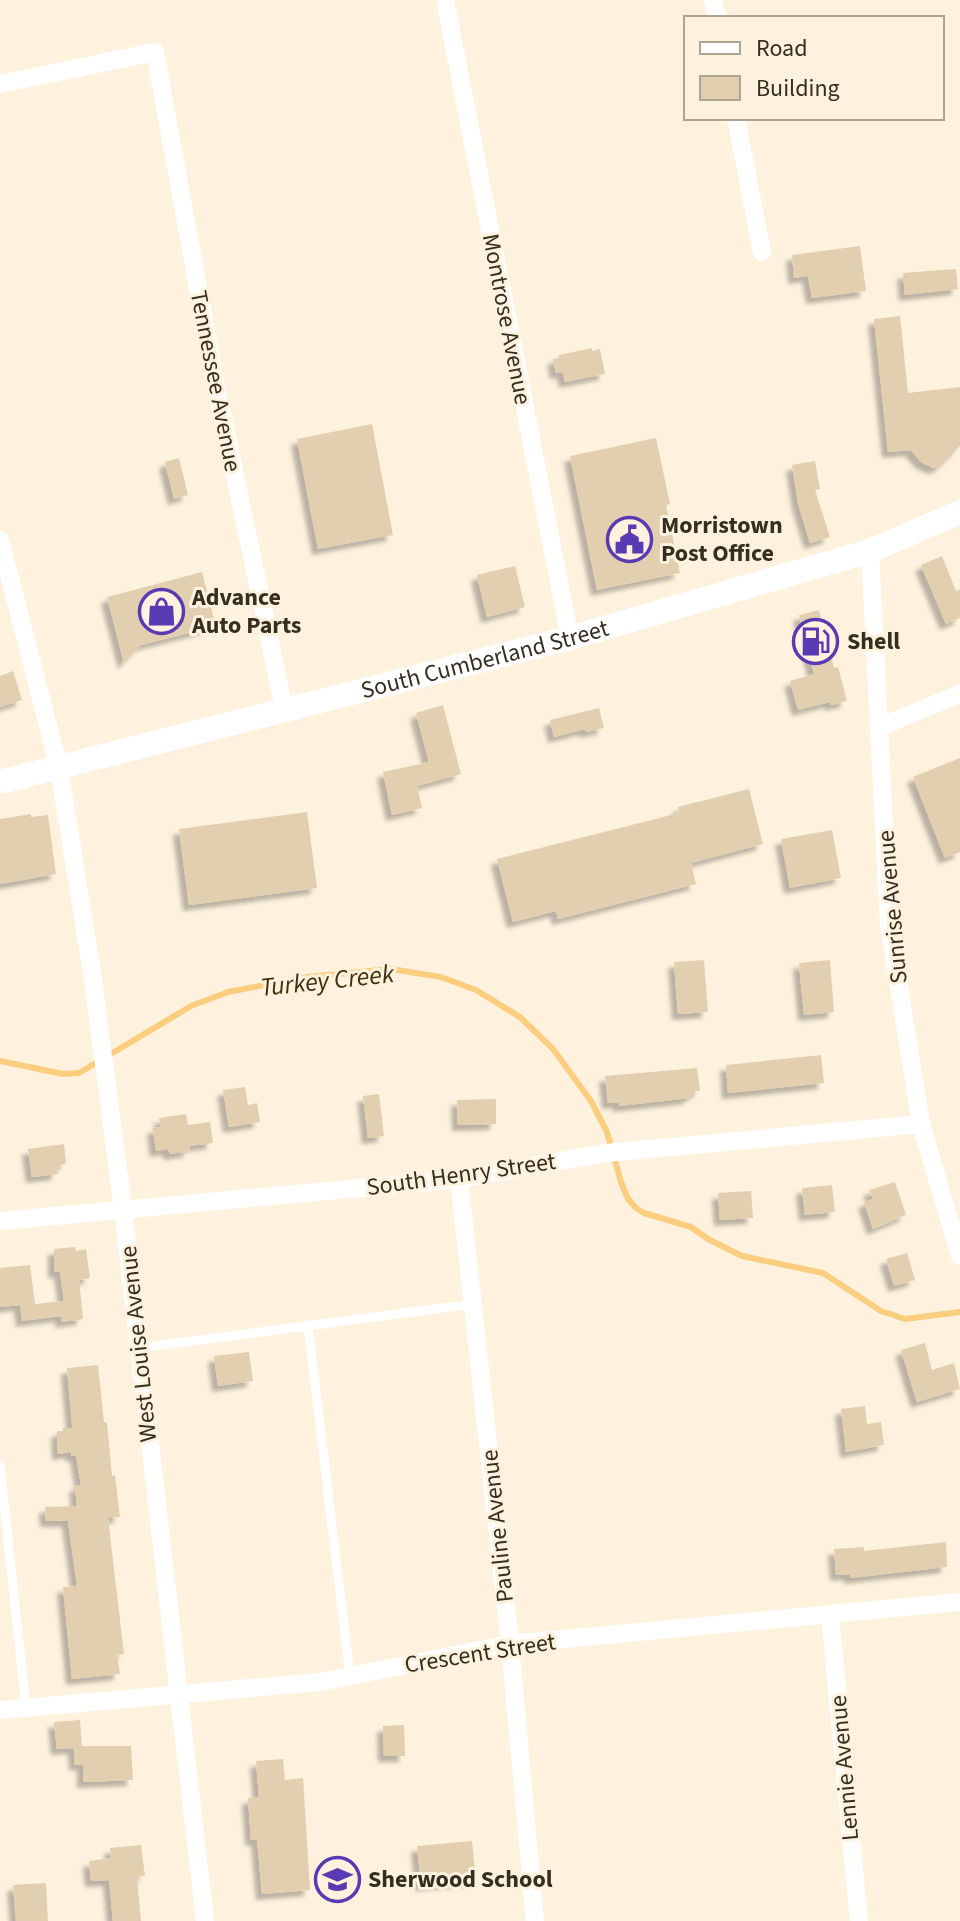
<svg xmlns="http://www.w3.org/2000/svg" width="960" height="1921" font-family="'Source Sans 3',sans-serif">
<defs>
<filter id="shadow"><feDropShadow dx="-6" dy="6" stdDeviation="2" flood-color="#0004"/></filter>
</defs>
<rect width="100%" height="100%" fill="#fef2de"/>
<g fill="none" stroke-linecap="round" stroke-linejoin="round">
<path stroke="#fbcd7f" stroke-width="6" d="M 0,1061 L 63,1074 L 79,1073 L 191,1006 L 228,992 L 307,977 L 391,969 L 441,977 L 476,990 L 520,1017 L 553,1049 L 591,1101 L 607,1132 L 621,1182 L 628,1199 L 636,1208 L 644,1213 L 691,1227 L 708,1239 L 742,1256 L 823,1273 L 881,1311 L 905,1319 L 960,1312"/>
</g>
<g fill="#e2cfaf" filter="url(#shadow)">
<path d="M 860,246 L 866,291 L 812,298 L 808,276 L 794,278 L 792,255 Z"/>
<path d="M 956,269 L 958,289 L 905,295 L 903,273 Z"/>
<path d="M 900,316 L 908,393 L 960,387 L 960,446 L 939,467 L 933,468 L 921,462 L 911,450 L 888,452 L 874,319 Z"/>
<path d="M 592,348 L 592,351 L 600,349 L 605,374 L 565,382 L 563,372 L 556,373 L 553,359 L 559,358 L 559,355 Z"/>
<path d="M 372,424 L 393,535 L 318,549 L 297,439 Z"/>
<path d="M 656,438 L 670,504 L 666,505 L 680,573 L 597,590 L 570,456 Z"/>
<path d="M 179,458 L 188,495 L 174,499 L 165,462 Z"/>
<path d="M 815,461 L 820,489 L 815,490 L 830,537 L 810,543 L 798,503 L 792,465 Z"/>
<path d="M 942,556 L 956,591 L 960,589 L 960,618 L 946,624 L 921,565 Z"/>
<path d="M 515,566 L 525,607 L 487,617 L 477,575 Z"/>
<path d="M 202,572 L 216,626 L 141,645 L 124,663 L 107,597 Z"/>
<path d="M 819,610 L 834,668 L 838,667 L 847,701 L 831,705 L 830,702 L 798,710 L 790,681 L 814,674 L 799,615 Z"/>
<path d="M 13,671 L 22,700 L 0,707 L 0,676 Z"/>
<path d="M 443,705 L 461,774 L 417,786 L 422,808 L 392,815 L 383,772 L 429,762 L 416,713 Z"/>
<path d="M 599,708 L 604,728 L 586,732 L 585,729 L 554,737 L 550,720 Z"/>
<path d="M 960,758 L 960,852 L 945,858 L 913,777 Z"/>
<path d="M 749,789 L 763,844 L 691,863 L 696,884 L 558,919 L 556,911 L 513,922 L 497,859 L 679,813 L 678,807 Z"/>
<path d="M 307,812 L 317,888 L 189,905 L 179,829 Z"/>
<path d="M 31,814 L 31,817 L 48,815 L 56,874 L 0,884 L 0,819 Z"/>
<path d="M 832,830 L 841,878 L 790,888 L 781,839 Z"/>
<path d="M 704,960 L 708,1012 L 678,1014 L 674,962 Z"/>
<path d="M 830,960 L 834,1012 L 804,1015 L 799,963 Z"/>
<path d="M 821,1055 L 824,1083 L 728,1093 L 726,1065 Z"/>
<path d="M 697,1068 L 700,1091 L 695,1091 L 695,1095 L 690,1095 L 690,1098 L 619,1106 L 619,1102 L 608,1103 L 605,1076 Z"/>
<path d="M 245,1087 L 248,1105 L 257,1103 L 260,1122 L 229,1127 L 223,1090 Z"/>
<path d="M 379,1094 L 384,1136 L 368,1138 L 363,1096 Z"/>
<path d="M 496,1099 L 496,1124 L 458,1125 L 457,1100 Z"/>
<path d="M 186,1114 L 188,1125 L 210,1122 L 213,1143 L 189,1146 L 190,1151 L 170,1154 L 168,1149 L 156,1151 L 153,1128 L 161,1127 L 159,1118 Z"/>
<path d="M 64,1144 L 66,1163 L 57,1167 L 58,1174 L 32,1177 L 28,1149 Z"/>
<path d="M 895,1182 L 906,1215 L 873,1229 L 864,1202 L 873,1199 L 869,1190 Z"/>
<path d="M 832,1185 L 835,1212 L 805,1215 L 802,1188 Z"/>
<path d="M 751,1191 L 753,1218 L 720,1220 L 718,1193 Z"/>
<path d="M 75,1247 L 76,1251 L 86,1249 L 90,1278 L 79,1280 L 83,1319 L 61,1322 L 61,1316 L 22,1321 L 20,1305 L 0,1307 L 0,1268 L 30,1265 L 35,1304 L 64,1301 L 60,1272 L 54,1272 L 54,1249 Z"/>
<path d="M 907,1253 L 915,1280 L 894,1286 L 886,1259 Z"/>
<path d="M 925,1343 L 932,1370 L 954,1363 L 960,1389 L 917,1402 L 901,1350 Z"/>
<path d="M 249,1352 L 253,1381 L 218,1386 L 214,1356 Z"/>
<path d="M 98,1365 L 104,1422 L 107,1422 L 112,1476 L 115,1475 L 120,1517 L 108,1518 L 124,1654 L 117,1655 L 120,1674 L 72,1679 L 63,1587 L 77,1586 L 68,1521 L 46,1521 L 45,1507 L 77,1506 L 75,1486 L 81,1485 L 76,1455 L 71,1456 L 72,1452 L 58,1454 L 57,1431 L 63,1431 L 63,1428 L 72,1428 L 72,1425 L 67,1368 Z"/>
<path d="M 865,1406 L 867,1424 L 881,1422 L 884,1445 L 846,1452 L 841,1409 Z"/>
<path d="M 946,1542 L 947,1567 L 850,1578 L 850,1574 L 836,1575 L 834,1549 L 864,1547 L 864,1551 Z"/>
<path d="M 80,1720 L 82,1746 L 131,1746 L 133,1780 L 83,1782 L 83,1764 L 75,1765 L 74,1748 L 57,1749 L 54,1722 Z"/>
<path d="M 404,1725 L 405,1756 L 384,1756 L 383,1726 Z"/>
<path d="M 283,1759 L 285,1780 L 303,1778 L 310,1890 L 262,1894 L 257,1839 L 251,1840 L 248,1798 L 259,1797 L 256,1761 Z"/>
<path d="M 472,1841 L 476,1880 L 421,1885 L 417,1846 Z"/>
<path d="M 141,1845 L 145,1876 L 137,1877 L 141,1921 L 113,1921 L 109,1880 L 91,1881 L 89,1861 L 111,1858 L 110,1848 Z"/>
<path d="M 46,1883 L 48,1921 L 16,1921 L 13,1885 Z"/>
</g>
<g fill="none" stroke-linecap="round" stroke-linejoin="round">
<g stroke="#fff" stroke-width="9">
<path d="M 308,1325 L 350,1676"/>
<path d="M 139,1348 L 473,1304"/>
<path d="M 0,1465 L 26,1708"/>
</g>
<g stroke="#fff" stroke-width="18">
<path d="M 445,0 L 570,638"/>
<path d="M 713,0 L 717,18"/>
<path d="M 0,84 L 155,52 L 215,381 L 284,708"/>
<path d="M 736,118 L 762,252"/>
<path d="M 0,540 L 59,768 L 92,973 L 123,1208 L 205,1921"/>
<path d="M 870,551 L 889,924 L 921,1124 L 960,1256"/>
<path d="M 879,727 L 960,694"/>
<path d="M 459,1179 L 510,1644 L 535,1921"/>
<path d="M 0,1221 L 459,1179 L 606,1153 L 921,1124"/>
<path d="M 830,1614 L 859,1921"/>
<path d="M 0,1710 L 320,1682 L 510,1644 L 960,1602"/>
</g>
<path stroke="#fff" stroke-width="24" id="s1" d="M 0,782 L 570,638 L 870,551 L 960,512"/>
</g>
<defs>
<symbol id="civic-ring" viewBox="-11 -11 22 22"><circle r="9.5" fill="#fef2de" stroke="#5a3ab2" stroke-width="1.5"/><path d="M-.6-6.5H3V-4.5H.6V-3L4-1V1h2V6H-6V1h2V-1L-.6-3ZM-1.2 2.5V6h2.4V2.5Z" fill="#5a3ab2"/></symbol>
<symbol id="shop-ring" viewBox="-11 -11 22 22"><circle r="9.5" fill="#fef2de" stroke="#5a3ab2" stroke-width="1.5"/><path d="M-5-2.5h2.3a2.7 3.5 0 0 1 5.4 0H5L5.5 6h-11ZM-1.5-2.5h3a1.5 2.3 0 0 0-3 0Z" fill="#5a3ab2"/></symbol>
<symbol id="fuel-ring" viewBox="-11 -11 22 22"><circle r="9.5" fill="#fef2de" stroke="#5a3ab2" stroke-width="1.5"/><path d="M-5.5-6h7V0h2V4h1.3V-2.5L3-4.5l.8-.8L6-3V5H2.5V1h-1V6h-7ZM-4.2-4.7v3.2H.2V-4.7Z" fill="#5a3ab2"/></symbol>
<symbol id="school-ring" viewBox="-11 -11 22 22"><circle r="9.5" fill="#fef2de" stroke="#5a3ab2" stroke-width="1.5"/><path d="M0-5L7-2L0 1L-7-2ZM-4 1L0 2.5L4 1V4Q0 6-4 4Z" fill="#5a3ab2"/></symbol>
</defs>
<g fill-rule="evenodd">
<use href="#civic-ring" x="604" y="514" width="51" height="51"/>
<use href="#shop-ring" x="136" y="586" width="51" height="51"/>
<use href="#fuel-ring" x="790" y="616" width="51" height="51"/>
<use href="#school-ring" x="312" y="1854" width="51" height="51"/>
</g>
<g text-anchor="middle" stroke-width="6" stroke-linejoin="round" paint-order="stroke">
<g font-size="24" fill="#352e21" stroke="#fef2de">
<text transform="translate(507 319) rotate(79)" y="8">Montrose Avenue</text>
<text transform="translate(216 381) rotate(79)" y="8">Tennessee Avenue</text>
<text dy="8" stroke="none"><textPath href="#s1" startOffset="500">South Cumberland Street</textPath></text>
<text transform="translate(892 907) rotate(-95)" y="8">Sunrise Avenue</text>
<text transform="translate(461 1174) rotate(-8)" y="8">South Henry Street</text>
<text transform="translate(138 1344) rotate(-96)" y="8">West Louise Avenue</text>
<text transform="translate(497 1526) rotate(-96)" y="8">Pauline Avenue</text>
<text transform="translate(480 1653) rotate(-9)" y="8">Crescent Street</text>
<text transform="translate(844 1768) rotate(-95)" y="8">Lennie Avenue</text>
</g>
<g font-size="24" font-weight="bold" fill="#352e21" stroke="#fef2de" text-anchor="start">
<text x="661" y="533">Morristown<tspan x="661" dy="28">Post Office</tspan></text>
<text x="192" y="605">Advance<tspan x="192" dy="28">Auto Parts</tspan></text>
<text x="847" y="649">Shell</text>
<text x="368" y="1887">Sherwood School</text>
</g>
<g font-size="26" font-style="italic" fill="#422f0d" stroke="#fef2de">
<text transform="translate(327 980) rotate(-6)" y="9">Turkey Creek</text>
</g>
</g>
<rect x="684" y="16" width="260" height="104" fill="#fef2de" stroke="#aea492" stroke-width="2"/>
<rect x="700" y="42" width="40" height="12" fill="#ffffff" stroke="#aea492" stroke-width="2"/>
<text x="756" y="56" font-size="24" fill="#352e21">Road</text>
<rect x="700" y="76" width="40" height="24" fill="#e2cfaf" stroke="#aea492" stroke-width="2"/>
<text x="756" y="96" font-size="24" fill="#352e21">Building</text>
</svg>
